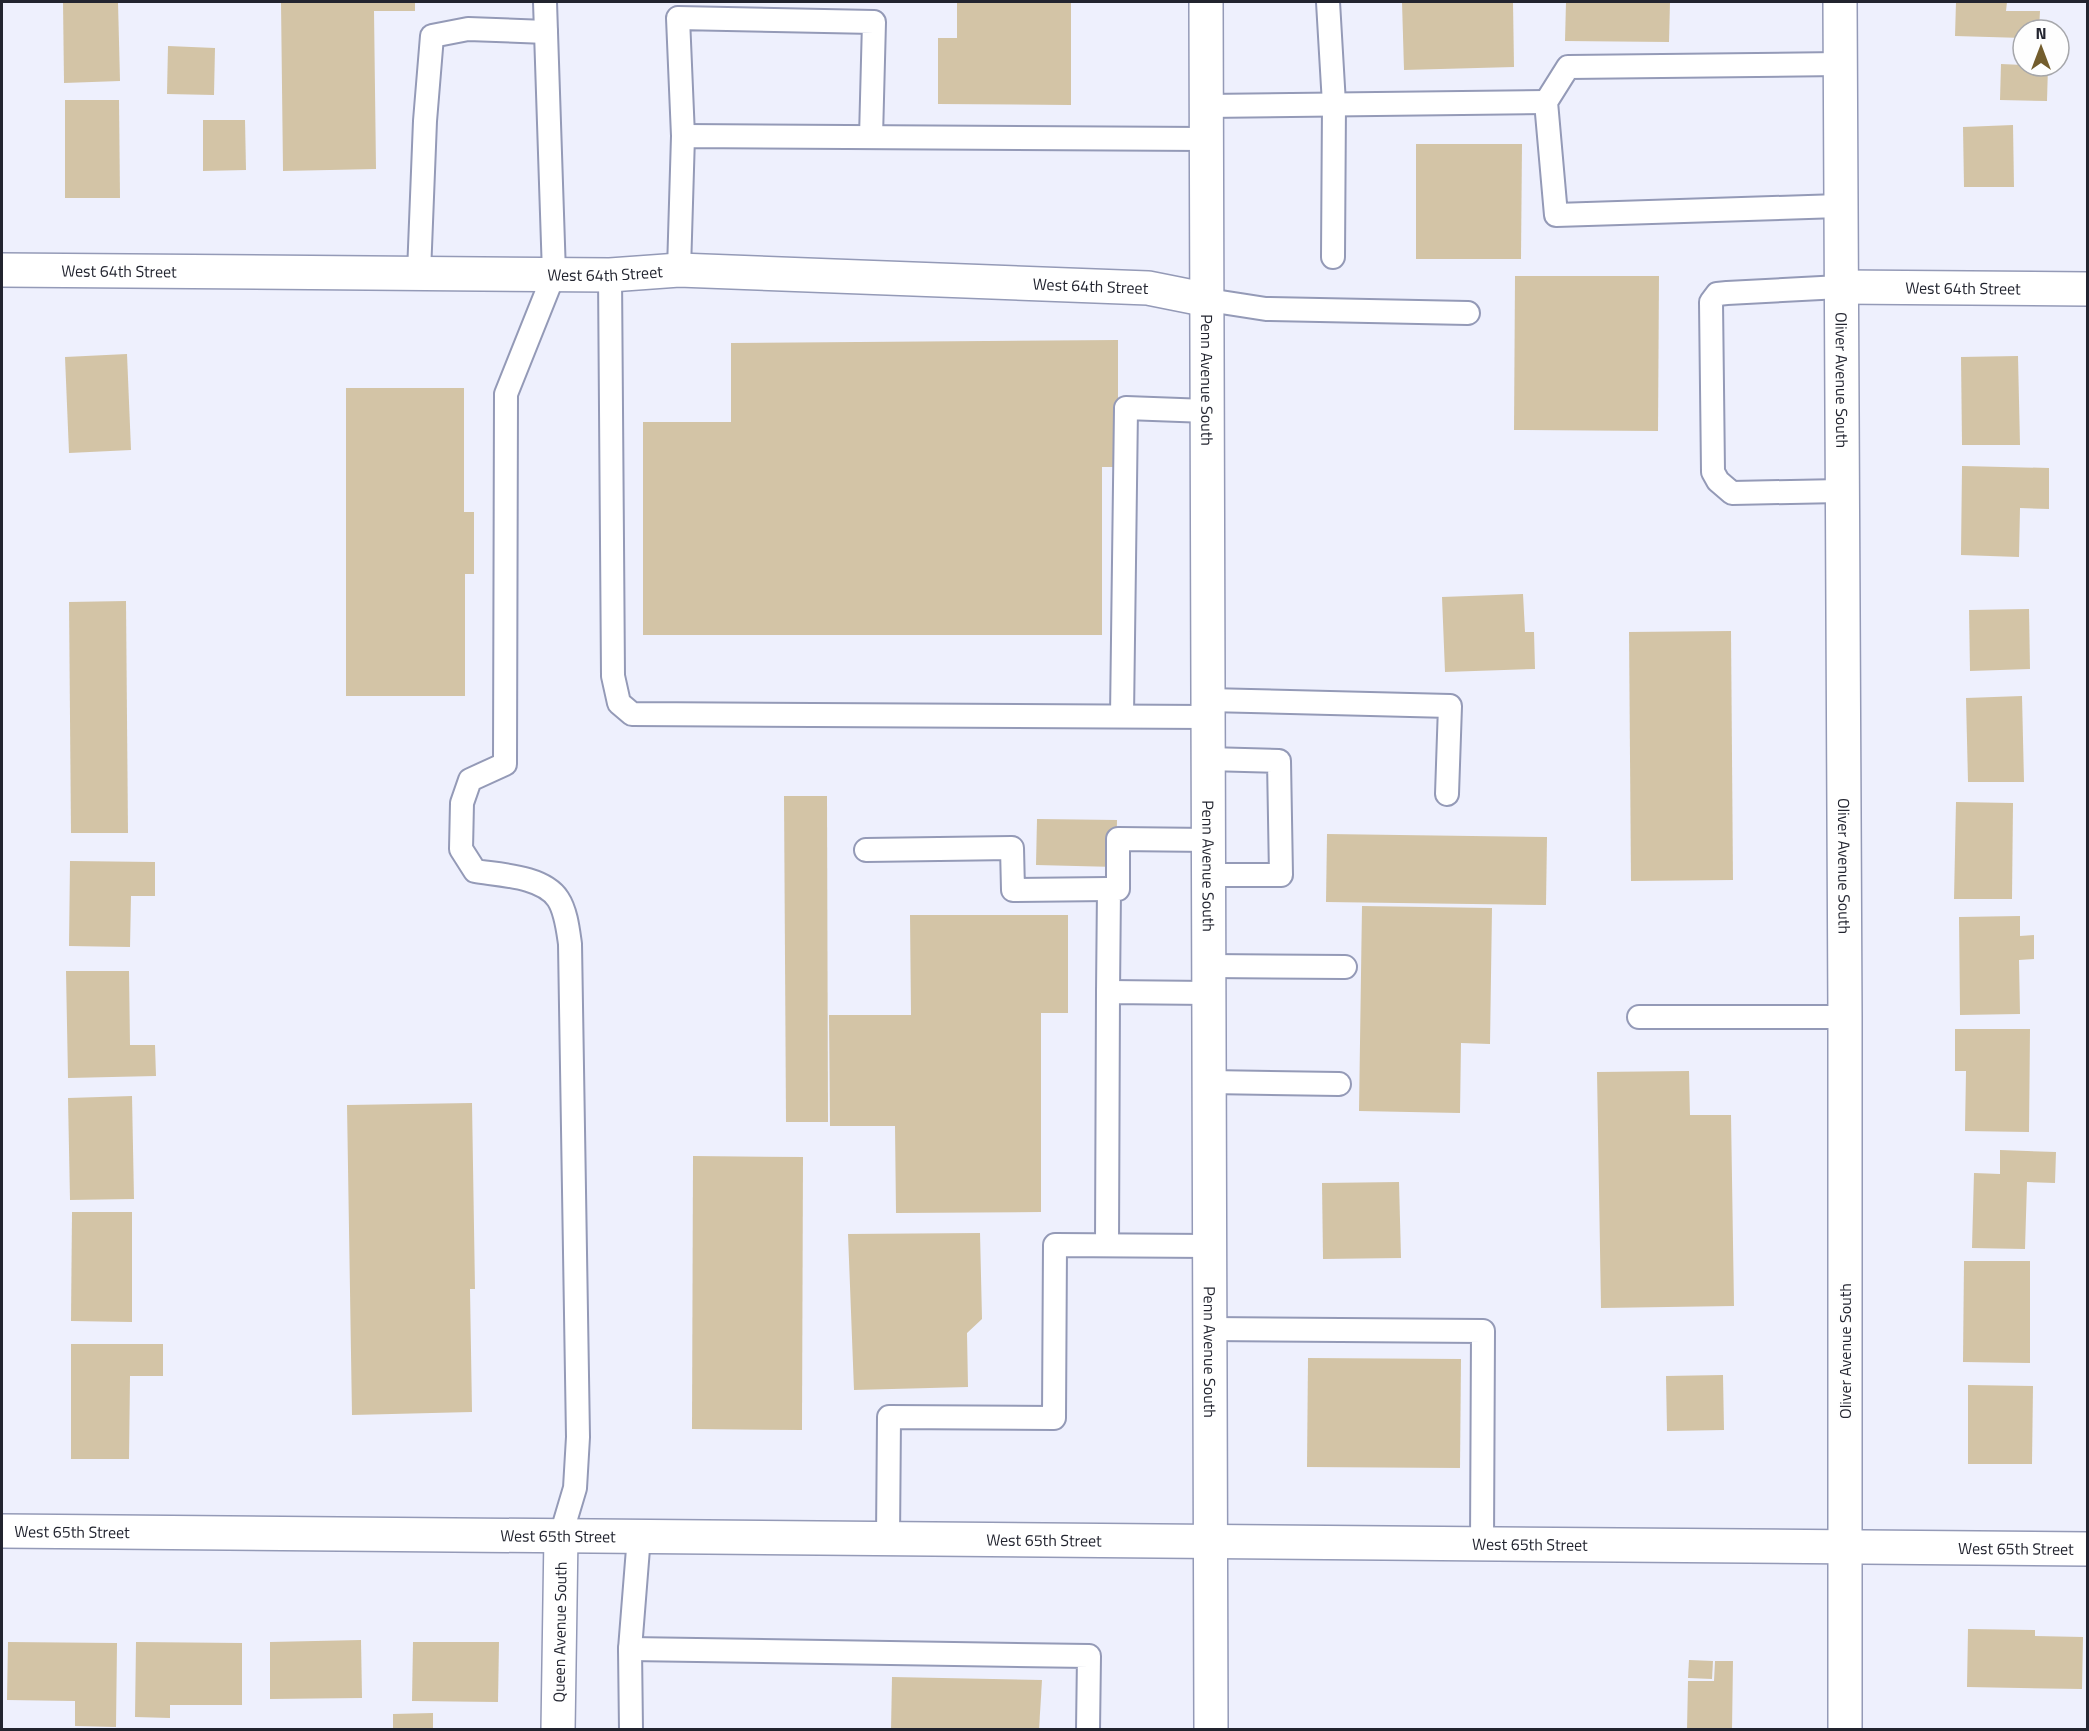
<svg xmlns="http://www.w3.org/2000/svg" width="2089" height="1731" font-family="'Titillium Web',sans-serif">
<rect width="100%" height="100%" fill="#eef0fd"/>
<g fill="#d3c4a6">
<path d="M 63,2 L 118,2 L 120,81 L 64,83 Z"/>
<path d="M 281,2 L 415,2 L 415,11 L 374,11 L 376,169 L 283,171 Z"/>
<path d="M 957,2 L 1071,2 L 1071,105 L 938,104 L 938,38 L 957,38 Z"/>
<path d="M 1402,2 L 1513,2 L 1514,67 L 1404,70 Z"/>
<path d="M 1566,2 L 1670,2 L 1669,42 L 1565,41 Z"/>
<path d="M 1956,2 L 2007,2 L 2006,11 L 2040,11 L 2039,30 L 2023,30 L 2023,38 L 1955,36 Z"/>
<path d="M 168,46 L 215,48 L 214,95 L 167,94 Z"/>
<path d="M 2001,64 L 2048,66 L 2047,101 L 2000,100 Z"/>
<path d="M 65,100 L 119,100 L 120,198 L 65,198 Z"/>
<path d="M 203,120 L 245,120 L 246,170 L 203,171 Z"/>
<path d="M 2013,125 L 2014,187 L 1964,187 L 1963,127 Z"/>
<path d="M 1416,144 L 1522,144 L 1521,259 L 1416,259 Z"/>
<path d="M 1515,276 L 1659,276 L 1658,431 L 1514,430 Z"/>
<path d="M 1118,340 L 1118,467 L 1102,467 L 1102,635 L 643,635 L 643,422 L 731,422 L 731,343 Z"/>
<path d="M 127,354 L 131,450 L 69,453 L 65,357 Z"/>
<path d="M 2018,356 L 2020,445 L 1962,445 L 1961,357 Z"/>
<path d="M 346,388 L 464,388 L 464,512 L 474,512 L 474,574 L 465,574 L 465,696 L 346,696 Z"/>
<path d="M 1962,466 L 2049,468 L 2049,509 L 2020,508 L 2019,557 L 1961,555 Z"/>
<path d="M 1523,594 L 1525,632 L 1534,632 L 1535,669 L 1445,672 L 1442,597 Z"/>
<path d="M 126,601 L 128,833 L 71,833 L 69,602 Z"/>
<path d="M 2029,609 L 2030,669 L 1970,671 L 1969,610 Z"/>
<path d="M 1731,631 L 1733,880 L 1631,881 L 1629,632 Z"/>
<path d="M 2022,696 L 2024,782 L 1968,782 L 1966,698 Z"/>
<path d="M 784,796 L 827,796 L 828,1122 L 786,1122 Z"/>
<path d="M 1956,802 L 2013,803 L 2012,899 L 1954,899 Z"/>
<path d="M 1037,819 L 1117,820 L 1116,867 L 1036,865 Z"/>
<path d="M 1327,834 L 1547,837 L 1546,905 L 1326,902 Z"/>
<path d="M 70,861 L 155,862 L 155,896 L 131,896 L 130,947 L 69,946 Z"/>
<path d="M 1362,906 L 1492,908 L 1490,1044 L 1461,1043 L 1460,1113 L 1359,1111 Z"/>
<path d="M 910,915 L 1068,915 L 1068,1013 L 1041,1013 L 1041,1212 L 896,1213 L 895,1126 L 830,1126 L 829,1015 L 911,1015 Z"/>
<path d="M 2020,916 L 2020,936 L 2034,935 L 2034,959 L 2019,960 L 2020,1014 L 1960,1015 L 1959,917 Z"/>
<path d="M 66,971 L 129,971 L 130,1045 L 155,1045 L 156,1076 L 68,1078 Z"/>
<path d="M 1955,1029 L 2030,1029 L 2029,1132 L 1965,1131 L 1966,1071 L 1955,1071 Z"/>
<path d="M 1689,1071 L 1690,1115 L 1731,1115 L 1734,1306 L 1601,1308 L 1597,1072 Z"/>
<path d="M 132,1096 L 134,1199 L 70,1200 L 68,1098 Z"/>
<path d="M 472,1103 L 475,1289 L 470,1289 L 472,1412 L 352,1415 L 347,1105 Z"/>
<path d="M 2000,1150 L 2056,1152 L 2055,1183 L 2027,1182 L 2025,1249 L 1972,1248 L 1974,1173 L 2000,1174 Z"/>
<path d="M 693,1156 L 803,1157 L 802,1430 L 692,1429 Z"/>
<path d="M 1399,1182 L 1401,1258 L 1323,1259 L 1322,1183 Z"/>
<path d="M 72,1212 L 132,1212 L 132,1322 L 71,1321 Z"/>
<path d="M 980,1233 L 982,1319 L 967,1333 L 968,1387 L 854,1390 L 848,1234 Z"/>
<path d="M 1964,1261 L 2030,1261 L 2030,1363 L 1963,1362 Z"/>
<path d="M 71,1344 L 163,1344 L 163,1376 L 130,1376 L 129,1459 L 71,1459 Z"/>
<path d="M 1308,1358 L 1461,1359 L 1460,1468 L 1307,1467 Z"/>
<path d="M 1723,1375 L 1724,1430 L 1667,1431 L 1666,1376 Z"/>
<path d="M 1968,1385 L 2033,1386 L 2032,1464 L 1968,1464 Z"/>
<path d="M 1968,1629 L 2035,1630 L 2035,1636 L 2083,1637 L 2082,1689 L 1967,1687 Z"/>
<path d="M 361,1640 L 362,1698 L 270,1699 L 270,1642 Z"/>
<path d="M 8,1642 L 117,1643 L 116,1727 L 75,1726 L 75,1701 L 7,1700 Z"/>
<path d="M 136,1642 L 242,1643 L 242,1705 L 170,1705 L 170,1718 L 135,1717 Z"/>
<path d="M 413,1642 L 499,1642 L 498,1702 L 412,1701 Z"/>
<path d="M 1689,1660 L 1713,1661 L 1712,1679 L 1688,1678 Z"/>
<path d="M 1715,1661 L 1733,1661 L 1732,1730 L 1687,1730 L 1688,1681 L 1714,1681 Z"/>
<path d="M 892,1677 L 1042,1680 L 1039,1730 L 891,1730 Z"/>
<path d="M 433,1713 L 433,1730 L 393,1730 L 393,1714 Z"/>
</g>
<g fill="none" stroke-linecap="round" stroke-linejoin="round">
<defs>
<g id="lane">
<path d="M 545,2 L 554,274 L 506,394 L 505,764 L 470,780 L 462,803 L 461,849 L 475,871 C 499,875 543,876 558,899 C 566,911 568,930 570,944 L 578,1437 L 575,1488 L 561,1535"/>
<path d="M 1328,2 L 1334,104 L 1333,257"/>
<path d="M 1206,106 L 1546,102"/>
<path d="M 683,136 L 678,18 L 874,22 L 871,137"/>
<path d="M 1839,206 L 1556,215 L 1546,102 L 1568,67 L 1840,64"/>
<path d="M 679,270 L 683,136 L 1207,139"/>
<path d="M 419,273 L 425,121 L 432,36 L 468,29 L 546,32"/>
<path d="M 610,275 L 613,676 L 619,703 L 632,714 L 1208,717"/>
<path d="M 1840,287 L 1727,293 L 1717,294 L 1711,302 L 1713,472 L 1718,481 L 1732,493 L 1841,491"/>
<path d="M 1208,300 L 1266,309 L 1468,313"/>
<path d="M 1208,700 L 1450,706 L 1447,794"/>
<path d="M 1122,716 L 1126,408 L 1207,411"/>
<path d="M 1208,759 L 1279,761 L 1281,875 L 1209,875"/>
<path d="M 866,850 L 1012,848 L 1013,890 L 1109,889"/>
<path d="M 1209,966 L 1345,967"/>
<path d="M 1108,992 L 1109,889 L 1118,889 L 1118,839 L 1209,840"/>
<path d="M 1639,1017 L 1845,1017"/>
<path d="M 1209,1082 L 1339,1084"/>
<path d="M 1107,1245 L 1108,992 L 1209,993"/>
<path d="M 1210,1329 L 1483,1331 L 1482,1544"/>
<path d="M 888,1539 L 889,1417 L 1054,1418 L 1055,1245 L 1210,1246"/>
<path d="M 630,1649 L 1089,1656 L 1088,1730"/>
<path d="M 631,1730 L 630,1649 L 639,1536"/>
</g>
<g id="street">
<path id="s1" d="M 1840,2 L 1845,1017 L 1845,1730"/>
<path id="s2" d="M 2,270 L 610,275 L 679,270 L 1148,288 L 1208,300"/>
<path id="s3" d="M 1840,287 L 2088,289"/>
<path id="s4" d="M 2,1531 L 2088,1549"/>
<path id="s5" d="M 558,1730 L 561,1535"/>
</g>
<g id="secondary">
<path id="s6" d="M 1206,2 L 1211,1730"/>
</g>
</defs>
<use href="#lane" stroke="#949ab7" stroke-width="26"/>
<use href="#street" stroke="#949ab7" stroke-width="36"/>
<use href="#secondary" stroke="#949ab7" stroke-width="36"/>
<use href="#lane" stroke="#fff" stroke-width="22"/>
<use href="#street" stroke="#fff" stroke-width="33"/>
<use href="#secondary" stroke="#fff" stroke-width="33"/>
</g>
<g text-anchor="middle" stroke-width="4.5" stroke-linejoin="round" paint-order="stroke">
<g font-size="16" fill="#22242f" stroke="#fefefe">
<text dy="6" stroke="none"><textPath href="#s2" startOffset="117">West 64th Street</textPath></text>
<text dy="6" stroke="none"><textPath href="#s2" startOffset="603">West 64th Street</textPath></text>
<text dy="6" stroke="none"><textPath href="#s2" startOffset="1089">West 64th Street</textPath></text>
<text dy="6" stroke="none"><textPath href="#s3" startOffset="123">West 64th Street</textPath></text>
<text dy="6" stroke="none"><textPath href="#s6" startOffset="378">Penn Avenue South</textPath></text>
<text dy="6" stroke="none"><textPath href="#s1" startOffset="378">Oliver Avenue South</textPath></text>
<text dy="6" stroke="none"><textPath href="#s6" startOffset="864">Penn Avenue South</textPath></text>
<text dy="6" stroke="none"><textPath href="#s1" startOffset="864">Oliver Avenue South</textPath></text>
<text dy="6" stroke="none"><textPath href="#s6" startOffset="1350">Penn Avenue South</textPath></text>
<text transform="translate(1845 1351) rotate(-90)" y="6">Oliver Avenue South</text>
<text dy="6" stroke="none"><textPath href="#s4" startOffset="70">West 65th Street</textPath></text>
<text dy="6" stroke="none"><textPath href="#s4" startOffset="556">West 65th Street</textPath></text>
<text dy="6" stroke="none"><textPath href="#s4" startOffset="1042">West 65th Street</textPath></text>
<text dy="6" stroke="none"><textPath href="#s4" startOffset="1528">West 65th Street</textPath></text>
<text dy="6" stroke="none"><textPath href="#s4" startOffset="2014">West 65th Street</textPath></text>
<text dy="6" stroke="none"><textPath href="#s5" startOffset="98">Queen Avenue South</textPath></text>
</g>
</g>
<rect width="2089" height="1731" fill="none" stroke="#22242f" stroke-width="6"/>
<g transform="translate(2041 48)"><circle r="28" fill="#fefefe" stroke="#a6a7ab" stroke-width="1.5"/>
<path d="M0-4.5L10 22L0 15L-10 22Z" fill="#735d2d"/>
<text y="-9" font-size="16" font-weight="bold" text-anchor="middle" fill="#22242f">N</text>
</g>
</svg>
